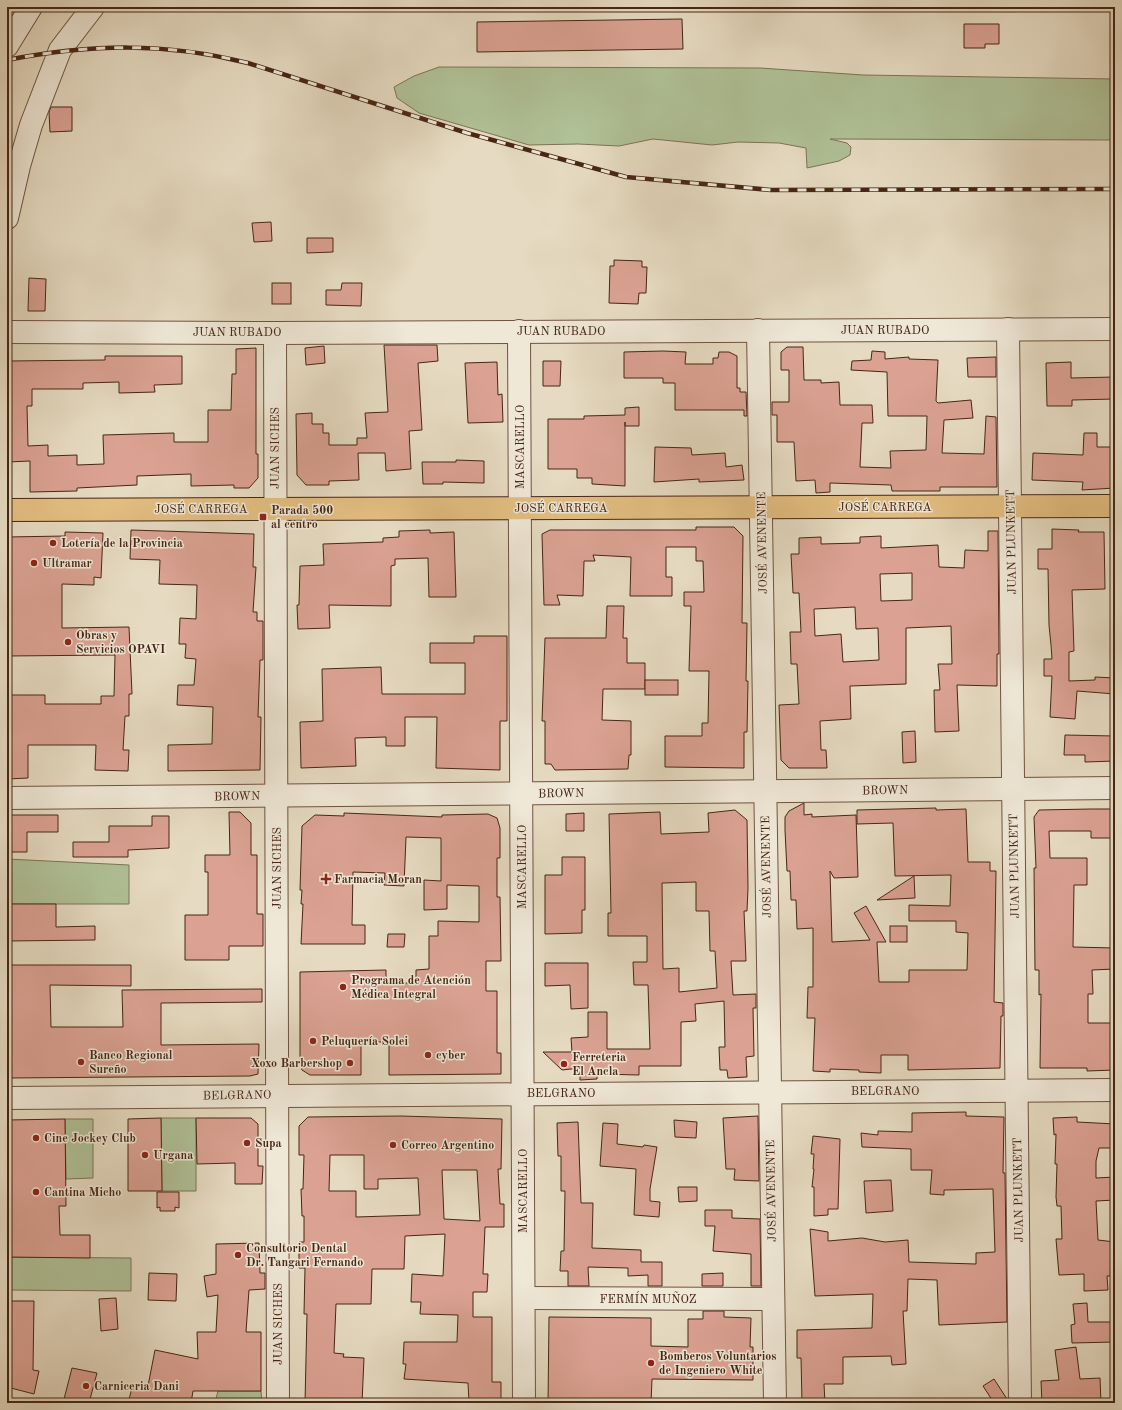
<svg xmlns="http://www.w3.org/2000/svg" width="1122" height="1410" font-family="'Old Standard TT',serif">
<rect width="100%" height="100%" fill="#e6dbc2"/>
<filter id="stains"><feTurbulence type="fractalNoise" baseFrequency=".005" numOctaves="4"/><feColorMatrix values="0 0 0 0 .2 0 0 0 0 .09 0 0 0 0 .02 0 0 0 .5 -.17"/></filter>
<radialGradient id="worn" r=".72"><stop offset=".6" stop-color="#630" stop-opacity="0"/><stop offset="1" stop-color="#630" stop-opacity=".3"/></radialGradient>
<g fill="#b0c197" stroke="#7c7456">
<path d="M 439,67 L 760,68 L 863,75 L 1115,79 L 1115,140 L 830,139 L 847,143 L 851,147 L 850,155 L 839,161 L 807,168 L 806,148 L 779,143 L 738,142 L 712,145 L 653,139 L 619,146 L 578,144 L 529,145 L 419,113 L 397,98 L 394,87 L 414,76 Z"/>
<path d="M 7,859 L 129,865 L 129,904 L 7,904 Z"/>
<path d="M 161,1118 L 196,1118 L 196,1191 L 162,1191 Z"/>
<path d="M 65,1119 L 93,1119 L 93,1178 L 66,1179 Z"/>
<path d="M 7,1257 L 131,1258 L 131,1291 L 7,1290 Z"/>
<path d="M 218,1391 L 261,1391 L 262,1403 L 215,1403 Z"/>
</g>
<g fill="#dba293" stroke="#472615" fill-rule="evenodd">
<path d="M 682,19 L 683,49 L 477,52 L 477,22 Z"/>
<path d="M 964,24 L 999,24 L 999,44 L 985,44 L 985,48 L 964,48 Z"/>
<path d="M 51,107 L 72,107 L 72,131 L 50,132 L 49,112 Z"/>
<path d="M 271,222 L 272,241 L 254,242 L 252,223 Z"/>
<path d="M 307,238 L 333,238 L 333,252 L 307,253 Z"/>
<path d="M 614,260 L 642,261 L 642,267 L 647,267 L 646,293 L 639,293 L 638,304 L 609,303 L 610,266 L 614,266 Z"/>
<path d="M 29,278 L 46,279 L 45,311 L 28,311 Z"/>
<rect x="272" y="283" width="19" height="21"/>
<path d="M 342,283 L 362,283 L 361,306 L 326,305 L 326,290 L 341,290 Z"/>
<path d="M 384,345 L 437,345 L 438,361 L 418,363 L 422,430 L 409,431 L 411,469 L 386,471 L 385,453 L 358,453 L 359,480 L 329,481 L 329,485 L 306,485 L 297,475 L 296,414 L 312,413 L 312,424 L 323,424 L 323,433 L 329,433 L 329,445 L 357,445 L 357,438 L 367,438 L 365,413 L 388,412 Z"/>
<path d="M 324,346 L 325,363 L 306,365 L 305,348 Z"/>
<path d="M 787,347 L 803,347 L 804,380 L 821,380 L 821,383 L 839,382 L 840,405 L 872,405 L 873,423 L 862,423 L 860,467 L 891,468 L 890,451 L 926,450 L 927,416 L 888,416 L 887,372 L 851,370 L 852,361 L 871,360 L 872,351 L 885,352 L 885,359 L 909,357 L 909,359 L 938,360 L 936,401 L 938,403 L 971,400 L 973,418 L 944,420 L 942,453 L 984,454 L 986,416 L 996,417 L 997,487 L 940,487 L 940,491 L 892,491 L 891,485 L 830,483 L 830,492 L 816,493 L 815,480 L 796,481 L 794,442 L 777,442 L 777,415 L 772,415 L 772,402 L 789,402 L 789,370 L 781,370 L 781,352 Z"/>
<path d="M 256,348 L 256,454 L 258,454 L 258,478 L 249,488 L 234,488 L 234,485 L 191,486 L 191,474 L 137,476 L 137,485 L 77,488 L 77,491 L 30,492 L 30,461 L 7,462 L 7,361 L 105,360 L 105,356 L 182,356 L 182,384 L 154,385 L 155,392 L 119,393 L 119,382 L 83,383 L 83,389 L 32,389 L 32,406 L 27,406 L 28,446 L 48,445 L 48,456 L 77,455 L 77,465 L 104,464 L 103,435 L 174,433 L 174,442 L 208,442 L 208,410 L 231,410 L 232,374 L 236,374 L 236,349 Z"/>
<path d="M 663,351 L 686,352 L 685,364 L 713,364 L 713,358 L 718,358 L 719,352 L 729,352 L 737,356 L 737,388 L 740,388 L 740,392 L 746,392 L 747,416 L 744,416 L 744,410 L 675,410 L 675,383 L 663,383 L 663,378 L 624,378 L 624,352 Z"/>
<path d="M 996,357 L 996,377 L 968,377 L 967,358 Z"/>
<path d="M 543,361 L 561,361 L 560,386 L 543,386 Z"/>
<path d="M 497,362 L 498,395 L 502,394 L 503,422 L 468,423 L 465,363 Z"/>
<path d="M 1071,362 L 1071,378 L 1115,377 L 1115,399 L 1072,400 L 1072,406 L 1047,406 L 1046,363 Z"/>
<path d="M 639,407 L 639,426 L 625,426 L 625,422 L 625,486 L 592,484 L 592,478 L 577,478 L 577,469 L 548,469 L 548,419 L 584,419 L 584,416 L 625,415 L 625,408 Z"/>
<path d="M 1084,433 L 1097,433 L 1097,447 L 1115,447 L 1115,488 L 1082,490 L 1083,482 L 1032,480 L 1033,453 L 1083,455 Z"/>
<path d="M 655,447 L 691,448 L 692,455 L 725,453 L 726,467 L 742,465 L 744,480 L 699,482 L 699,479 L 654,482 Z"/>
<path d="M 456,460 L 484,461 L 484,483 L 443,482 L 443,484 L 423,484 L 422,462 L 456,462 Z"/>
<path d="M 696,527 L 734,527 L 743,536 L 742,623 L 747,623 L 746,681 L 748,681 L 747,732 L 744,732 L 744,768 L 665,767 L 665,736 L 702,736 L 702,723 L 708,723 L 709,671 L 689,671 L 691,606 L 684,606 L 684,592 L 704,592 L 703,561 L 696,561 L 696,547 L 666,547 L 666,577 L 672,577 L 672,596 L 630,596 L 631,557 L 593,555 L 595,561 L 584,561 L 583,596 L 557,595 L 560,605 L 544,605 L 542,534 L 550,530 L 696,530 Z"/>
<path d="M 1052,529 L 1079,530 L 1078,532 L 1104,532 L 1105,589 L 1072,590 L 1074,651 L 1069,652 L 1069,681 L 1095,680 L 1095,677 L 1115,678 L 1115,694 L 1077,691 L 1075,719 L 1050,717 L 1052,676 L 1044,676 L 1044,659 L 1052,659 L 1051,645 L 1049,625 L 1048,569 L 1038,569 L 1038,549 L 1052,549 Z"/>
<path d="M 131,530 L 254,534 L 253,567 L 256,567 L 253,612 L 257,612 L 257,621 L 263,621 L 263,660 L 260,660 L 258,717 L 261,717 L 260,770 L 168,771 L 168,745 L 212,744 L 213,707 L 177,705 L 178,685 L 194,685 L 196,659 L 185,658 L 186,644 L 179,644 L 180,618 L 196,619 L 197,585 L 159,584 L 160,560 L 130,559 Z"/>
<path d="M 430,530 L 430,533 L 454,532 L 456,597 L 429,597 L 428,558 L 395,559 L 395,565 L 391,566 L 391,606 L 329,605 L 330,628 L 298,629 L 297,605 L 299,605 L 300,566 L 324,565 L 323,544 L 383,542 L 383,538 L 399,537 L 399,531 Z"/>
<path d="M 988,531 L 998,531 L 999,654 L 997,654 L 997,686 L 957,685 L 959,731 L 935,732 L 934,690 L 940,690 L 938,664 L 952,664 L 951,626 L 906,628 L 906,684 L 850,686 L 851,719 L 820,721 L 821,750 L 826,750 L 827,768 L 789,768 L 781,760 L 779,705 L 799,704 L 797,664 L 791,664 L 790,632 L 801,632 L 799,593 L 793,593 L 791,554 L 799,554 L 799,538 L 821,537 L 821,544 L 860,543 L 860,537 L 881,536 L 881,548 L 938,545 L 939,567 L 964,568 L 965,550 L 988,551 ZM 912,573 L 912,600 L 881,601 L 880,574 ZM 855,607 L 856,629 L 878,628 L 879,660 L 843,662 L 841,634 L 815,636 L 814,609 Z"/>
<path d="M 65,532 L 103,533 L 101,578 L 94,577 L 94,585 L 62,584 L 62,628 L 129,627 L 132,694 L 129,694 L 129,716 L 125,716 L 123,750 L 129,750 L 128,771 L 95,770 L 96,745 L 28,745 L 28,778 L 7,779 L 7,695 L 45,695 L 45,704 L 101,704 L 101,696 L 114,696 L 115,655 L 7,656 L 7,537 L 65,536 Z"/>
<path d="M 607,606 L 624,606 L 623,638 L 627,638 L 627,663 L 645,663 L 645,689 L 603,689 L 602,720 L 631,721 L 631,755 L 629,755 L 628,769 L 555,770 L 551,764 L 545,764 L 545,721 L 542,721 L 545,638 L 606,638 Z"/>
<path d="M 474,636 L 507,636 L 507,721 L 500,721 L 500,770 L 436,768 L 437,717 L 405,717 L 405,746 L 386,746 L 386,737 L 355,738 L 356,766 L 301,768 L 300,722 L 323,721 L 322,669 L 381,667 L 382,694 L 465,694 L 465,663 L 430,663 L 430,643 L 474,643 Z"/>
<rect x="645" y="680" width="33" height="15"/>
<path d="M 915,731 L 916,762 L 903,763 L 902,732 Z"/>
<path d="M 1065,735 L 1115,736 L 1115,761 L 1085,762 L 1085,755 L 1064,755 Z"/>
<path d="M 804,803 L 804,815 L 812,814 L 812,817 L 856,815 L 858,877 L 834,878 L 830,871 L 832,942 L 870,940 L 854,913 L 866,906 L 886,942 L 877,942 L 879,982 L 909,982 L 909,970 L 967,970 L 968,933 L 956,932 L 956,921 L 909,921 L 909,905 L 950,906 L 951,875 L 895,876 L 893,823 L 857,824 L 857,810 L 936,808 L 936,810 L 966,809 L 968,862 L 990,862 L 990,871 L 996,871 L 994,1002 L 1003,1003 L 1003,1016 L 1001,1016 L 1000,1068 L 908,1070 L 908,1055 L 881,1055 L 881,1073 L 859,1072 L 859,1070 L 830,1069 L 830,1072 L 813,1071 L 815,1018 L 807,1018 L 808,987 L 813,987 L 813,928 L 797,929 L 796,900 L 791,900 L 790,871 L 787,871 L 785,830 L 785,817 L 789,811 Z"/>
<path d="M 1091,809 L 1114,809 L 1114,838 L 1091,838 L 1091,831 L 1049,831 L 1050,858 L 1087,858 L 1087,885 L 1074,885 L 1073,947 L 1115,948 L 1115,969 L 1092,970 L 1093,994 L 1088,994 L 1088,1023 L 1115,1023 L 1115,1070 L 1087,1071 L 1087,1068 L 1040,1068 L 1041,994 L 1039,995 L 1039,970 L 1035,970 L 1034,868 L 1036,868 L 1034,817 L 1039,810 Z"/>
<path d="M 735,810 L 747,820 L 748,888 L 747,911 L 744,911 L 746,961 L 731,961 L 733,995 L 756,994 L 756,1008 L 753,1008 L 754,1056 L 746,1057 L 747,1077 L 728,1078 L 727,1070 L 720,1070 L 719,1047 L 725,1047 L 724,1001 L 695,1004 L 696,1021 L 681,1022 L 681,1066 L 639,1066 L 639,1075 L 597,1074 L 597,1079 L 580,1080 L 580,1068 L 562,1070 L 543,1052 L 572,1052 L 571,1038 L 588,1037 L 588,1012 L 607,1012 L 607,1049 L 650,1049 L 648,985 L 634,985 L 633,962 L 647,962 L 647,936 L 608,936 L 608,913 L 611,913 L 609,814 L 660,812 L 661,834 L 709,832 L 708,813 ZM 696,882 L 696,911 L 709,911 L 710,951 L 715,951 L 717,988 L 679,992 L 679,968 L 663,969 L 662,883 Z"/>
<path d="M 229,812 L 240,812 L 251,823 L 251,855 L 257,855 L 257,914 L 263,914 L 263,946 L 229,946 L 229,960 L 185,960 L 185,915 L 208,915 L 208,872 L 205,872 L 205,855 L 230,855 Z"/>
<path d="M 344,813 L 442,817 L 442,815 L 488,814 L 497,818 L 500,828 L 500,858 L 497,858 L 497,897 L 500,897 L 501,961 L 486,961 L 486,991 L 497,991 L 497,1053 L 501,1053 L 501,1074 L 389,1075 L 389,1042 L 361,1042 L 361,1075 L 310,1075 L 302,1070 L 300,1064 L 300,972 L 386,970 L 386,983 L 416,983 L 416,970 L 429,969 L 429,936 L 438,936 L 438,921 L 479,922 L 479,886 L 447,885 L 447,909 L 424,910 L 424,880 L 441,881 L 441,838 L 406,837 L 404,886 L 384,885 L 385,873 L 353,872 L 352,925 L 365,925 L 365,944 L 301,944 L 303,904 L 301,904 L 302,890 L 300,890 L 302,826 L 315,815 L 344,816 Z"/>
<path d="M 584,813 L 584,831 L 566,831 L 566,814 Z"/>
<path d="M 7,815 L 58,815 L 58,832 L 27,832 L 27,852 L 7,852 Z"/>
<path d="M 152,816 L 169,816 L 169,848 L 128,850 L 128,857 L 73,857 L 73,842 L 109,842 L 109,826 L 152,826 Z"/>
<path d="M 562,857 L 585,857 L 585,910 L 582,910 L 582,933 L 545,934 L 545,875 L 562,875 Z"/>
<path d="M 914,876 L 915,898 L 877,900 Z"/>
<path d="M 7,904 L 56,904 L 56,927 L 95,926 L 95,940 L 7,941 Z"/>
<rect x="890" y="926" width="17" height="16"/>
<path d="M 388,934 L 405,934 L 404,947 L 387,947 Z"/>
<path d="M 545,963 L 588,963 L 588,1008 L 571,1009 L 570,985 L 545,986 Z"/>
<path d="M 7,965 L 131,965 L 131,986 L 50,985 L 51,1027 L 123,1027 L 122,990 L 262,989 L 262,1002 L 161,1003 L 161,1045 L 259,1044 L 258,1074 L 250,1076 L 7,1078 Z"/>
<path d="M 966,1112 L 966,1116 L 1004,1117 L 1003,1173 L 1005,1173 L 1007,1322 L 939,1325 L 937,1280 L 908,1279 L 907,1311 L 903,1311 L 906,1364 L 892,1365 L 891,1356 L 843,1357 L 843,1384 L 824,1384 L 825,1403 L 802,1403 L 801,1358 L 797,1358 L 797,1330 L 872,1328 L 873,1294 L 815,1296 L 810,1229 L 828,1232 L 828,1241 L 862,1238 L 885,1242 L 908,1240 L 909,1262 L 976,1264 L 976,1253 L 995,1252 L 993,1189 L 944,1190 L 944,1195 L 930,1194 L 932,1170 L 911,1170 L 911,1149 L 862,1147 L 861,1133 L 878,1135 L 878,1131 L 912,1132 L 912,1113 Z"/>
<path d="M 401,1116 L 502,1119 L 501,1169 L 498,1169 L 500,1204 L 504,1204 L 504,1227 L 485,1227 L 483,1274 L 488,1274 L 487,1292 L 473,1292 L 473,1317 L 492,1317 L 492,1382 L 501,1382 L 501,1401 L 469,1402 L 468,1383 L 404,1379 L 406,1364 L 403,1364 L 404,1342 L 457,1342 L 458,1315 L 420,1314 L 421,1302 L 411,1302 L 412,1274 L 443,1276 L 445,1234 L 405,1236 L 404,1269 L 372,1269 L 371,1304 L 336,1304 L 334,1353 L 344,1354 L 343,1357 L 364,1358 L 362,1403 L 305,1403 L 307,1314 L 304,1314 L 305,1268 L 299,1268 L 299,1242 L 304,1242 L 304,1216 L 302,1216 L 301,1189 L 303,1189 L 304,1155 L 299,1155 L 299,1126 L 308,1117 ZM 330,1155 L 364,1155 L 364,1189 L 378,1189 L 378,1179 L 418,1178 L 420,1215 L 356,1217 L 356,1191 L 329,1191 ZM 442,1170 L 477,1170 L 480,1221 L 444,1219 Z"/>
<path d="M 758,1116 L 759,1181 L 734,1180 L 735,1169 L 726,1169 L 723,1118 Z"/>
<path d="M 1077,1117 L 1077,1122 L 1115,1124 L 1115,1148 L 1099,1148 L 1096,1161 L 1096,1178 L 1115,1177 L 1115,1200 L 1096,1201 L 1098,1240 L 1115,1242 L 1115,1276 L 1107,1276 L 1108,1290 L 1084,1291 L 1084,1274 L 1059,1275 L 1056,1239 L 1062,1239 L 1061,1206 L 1057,1206 L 1056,1197 L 1057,1164 L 1055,1164 L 1056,1134 L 1054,1135 L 1053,1118 Z"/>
<path d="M 161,1118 L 162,1191 L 128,1191 L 128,1119 Z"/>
<path d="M 196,1118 L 251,1118 L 258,1124 L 258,1166 L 263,1166 L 262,1184 L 235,1184 L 235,1163 L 197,1164 Z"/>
<path d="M 65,1119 L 66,1206 L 59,1206 L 60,1235 L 90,1235 L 90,1258 L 7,1257 L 7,1120 Z"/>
<path d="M 674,1120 L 697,1122 L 696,1138 L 675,1137 Z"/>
<path d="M 578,1122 L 581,1203 L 593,1203 L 592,1248 L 641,1250 L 641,1262 L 662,1262 L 662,1286 L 648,1286 L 648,1275 L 628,1276 L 628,1268 L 588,1267 L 589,1286 L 568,1286 L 568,1271 L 560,1271 L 561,1251 L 564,1251 L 565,1191 L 561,1191 L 561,1156 L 558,1156 L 557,1123 Z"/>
<path d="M 603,1123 L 618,1124 L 617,1144 L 643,1147 L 644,1145 L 657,1147 L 650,1189 L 650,1201 L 660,1202 L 659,1217 L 634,1215 L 636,1169 L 600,1166 Z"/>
<path d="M 813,1136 L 840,1139 L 838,1209 L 828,1209 L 828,1215 L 814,1216 L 814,1187 L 812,1187 L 814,1169 L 813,1169 L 814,1154 L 811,1154 Z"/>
<path d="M 891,1180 L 893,1211 L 866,1213 L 864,1181 Z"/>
<path d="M 678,1187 L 697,1187 L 697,1201 L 679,1202 Z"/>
<path d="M 157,1192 L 179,1192 L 179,1208 L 175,1207 L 175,1211 L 160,1211 L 160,1207 L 157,1208 Z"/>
<path d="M 705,1210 L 732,1210 L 732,1218 L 760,1219 L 761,1286 L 751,1286 L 751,1254 L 713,1251 L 715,1226 L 705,1226 Z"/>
<path d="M 259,1243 L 260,1273 L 265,1273 L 265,1289 L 249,1290 L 246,1332 L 261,1332 L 261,1391 L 193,1391 L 191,1403 L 128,1403 L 132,1388 L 147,1391 L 155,1350 L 198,1359 L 197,1332 L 216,1332 L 218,1295 L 207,1297 L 204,1276 L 216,1274 L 216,1244 Z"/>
<path d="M 149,1273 L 177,1274 L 176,1301 L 148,1300 Z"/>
<path d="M 723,1273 L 723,1286 L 702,1286 L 702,1274 Z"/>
<path d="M 116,1298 L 118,1329 L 101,1331 L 99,1299 Z"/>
<path d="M 7,1301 L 34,1301 L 33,1370 L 39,1371 L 34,1394 L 7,1387 Z"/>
<path d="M 1087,1303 L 1088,1322 L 1115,1322 L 1115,1342 L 1072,1343 L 1071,1325 L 1075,1324 L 1073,1304 Z"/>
<path d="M 703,1311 L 724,1311 L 724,1317 L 751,1318 L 750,1347 L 753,1347 L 753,1380 L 652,1379 L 651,1403 L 548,1403 L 549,1317 L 651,1318 L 651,1346 L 688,1347 L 688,1319 L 703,1319 Z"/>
<path d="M 1076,1347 L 1080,1379 L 1100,1378 L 1101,1403 L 1042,1403 L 1041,1381 L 1059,1380 L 1055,1350 Z"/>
<path d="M 72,1368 L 97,1373 L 89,1403 L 63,1403 Z"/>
<path d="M 994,1379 L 1007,1399 L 1008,1403 L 994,1403 L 983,1386 Z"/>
</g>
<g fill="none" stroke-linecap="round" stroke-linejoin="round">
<defs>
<g id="minor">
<path d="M 7,46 L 31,7"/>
<path d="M 7,218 L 19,166 L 31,125 L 60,50 L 93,7"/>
<path d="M 1008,329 L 1020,1403"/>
<path d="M 758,330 L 775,1403"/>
<path d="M 519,331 L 524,1403"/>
<path d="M 7,332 L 275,333 L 1115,329"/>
<path d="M 275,333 L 278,1403"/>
<path d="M 7,798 L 1115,788"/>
<path d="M 7,1098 L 1115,1090"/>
<path d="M 524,1298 L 772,1299"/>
</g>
<path id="major" d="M 7,510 L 1115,506"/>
</defs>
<use href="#minor" stroke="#6f5340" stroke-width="24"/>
<use href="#major" stroke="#472615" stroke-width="24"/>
<use href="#minor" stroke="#efe8d7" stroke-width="22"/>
<use href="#major" stroke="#e3be81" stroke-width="22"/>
<defs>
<path id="rail" d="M 7,60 C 92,44 164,42 248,63 L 467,133 L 626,177 L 771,190 L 1115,189"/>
</defs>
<use href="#rail" stroke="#472615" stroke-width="4.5"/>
<use href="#rail" stroke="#efe8d7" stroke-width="3" stroke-dasharray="9" stroke-linecap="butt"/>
</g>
<g fill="#8f2418" stroke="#efe8d7" stroke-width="1.5">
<rect x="259" y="513" width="8" height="8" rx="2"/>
<circle cx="53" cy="543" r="4"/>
<circle cx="34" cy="563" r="4"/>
<circle cx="68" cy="642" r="4"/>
<path d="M324 873h4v4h4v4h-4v4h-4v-4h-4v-4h4z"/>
<circle cx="343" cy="987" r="4"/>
<circle cx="313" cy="1041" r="4"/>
<circle cx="428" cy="1055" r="4"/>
<circle cx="81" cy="1062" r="4"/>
<circle cx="350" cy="1063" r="4"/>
<circle cx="564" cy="1064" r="4"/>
<circle cx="36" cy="1138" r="4"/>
<circle cx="247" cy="1143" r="4"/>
<circle cx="393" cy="1145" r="4"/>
<circle cx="145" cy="1155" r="4"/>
<circle cx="36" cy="1192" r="4"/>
<circle cx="238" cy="1255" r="4"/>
<circle cx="651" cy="1363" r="4"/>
<circle cx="86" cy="1386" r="4"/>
</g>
<g text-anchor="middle" stroke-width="3" stroke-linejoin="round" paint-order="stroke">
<g font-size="12" fill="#472615" stroke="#efe8d7">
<text x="885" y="334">JUAN RUBADO</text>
<text x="561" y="335">JUAN RUBADO</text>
<text x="237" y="336">JUAN RUBADO</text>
<text transform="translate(520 447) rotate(-90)" y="4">MASCARELLO</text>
<text transform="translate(275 448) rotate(-90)" y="4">JUAN SICHES</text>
<text x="885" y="511">JOSÉ CARREGA</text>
<text x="561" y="512">JOSÉ CARREGA</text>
<text x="201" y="513">JOSÉ CARREGA</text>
<text transform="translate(1011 542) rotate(-91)" y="4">JUAN PLUNKETT</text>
<text transform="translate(762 543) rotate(-91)" y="4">JOSÉ AVENENTE</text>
<text transform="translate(885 790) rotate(-1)" y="4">BROWN</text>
<text transform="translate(561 793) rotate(-1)" y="4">BROWN</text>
<text transform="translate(237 796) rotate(-1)" y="4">BROWN</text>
<text transform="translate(1014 866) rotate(-91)" y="4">JUAN PLUNKETT</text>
<text transform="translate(522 867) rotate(-90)" y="4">MASCARELLO</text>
<text transform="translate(766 867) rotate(-91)" y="4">JOSÉ AVENENTE</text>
<text transform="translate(277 868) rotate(-90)" y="4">JUAN SICHES</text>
<text x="885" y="1095">BELGRANO</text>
<text x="561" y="1097">BELGRANO</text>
<text transform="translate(237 1095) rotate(-1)" y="4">BELGRANO</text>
<text transform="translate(1018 1190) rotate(-91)" y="4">JUAN PLUNKETT</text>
<text transform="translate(523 1191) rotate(-90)" y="4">MASCARELLO</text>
<text transform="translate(771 1191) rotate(-91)" y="4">JOSÉ AVENENTE</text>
<text x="648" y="1303">FERMÍN MUÑOZ</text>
<text transform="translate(278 1324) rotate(-90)" y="4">JUAN SICHES</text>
</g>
<g font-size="12" font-weight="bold" fill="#472615" stroke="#efe8d7" text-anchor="start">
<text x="271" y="514">Parada 500<tspan x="271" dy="14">al centro</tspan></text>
<text x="61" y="547">Lotería de la Provincia</text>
<text x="42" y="567">Ultramar</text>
<text x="76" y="639">Obras y<tspan x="76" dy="14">Servicios OPAVI</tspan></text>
<text x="334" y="883">Farmacia Moran</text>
<text x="351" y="984">Programa de Atención<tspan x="351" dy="14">Médica Integral</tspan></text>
<text x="321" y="1045">Peluquería Solei</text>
<text x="89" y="1059">Banco Regional<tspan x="89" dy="14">Sureño</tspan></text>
<text x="436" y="1059">cyber</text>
<text x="572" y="1061">Ferreteria<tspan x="572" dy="14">El Ancla</tspan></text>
<text x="342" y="1067" text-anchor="end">Xoxo Barbershop</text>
<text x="44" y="1142">Cine Jockey Club</text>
<text x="255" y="1147">Supa</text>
<text x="401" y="1149">Correo Argentino</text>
<text x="153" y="1159">Urgana</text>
<text x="44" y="1196">Cantina Micho</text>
<text x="246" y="1252">Consultorio Dental<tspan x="246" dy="14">Dr. Tangari Fernando</tspan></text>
<text x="659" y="1360">Bomberos Voluntarios<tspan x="659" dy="14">de Ingeniero White</tspan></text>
<text x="94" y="1390">Carniceria Dani</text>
</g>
</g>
<rect width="1122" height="1410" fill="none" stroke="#e6dbc2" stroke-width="24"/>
<rect x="8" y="8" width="1106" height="1394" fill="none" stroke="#472615" stroke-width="2"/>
<rect x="12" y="12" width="1098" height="1386" fill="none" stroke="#472615"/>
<rect width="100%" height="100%" filter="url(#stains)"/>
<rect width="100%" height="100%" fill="url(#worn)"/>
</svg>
